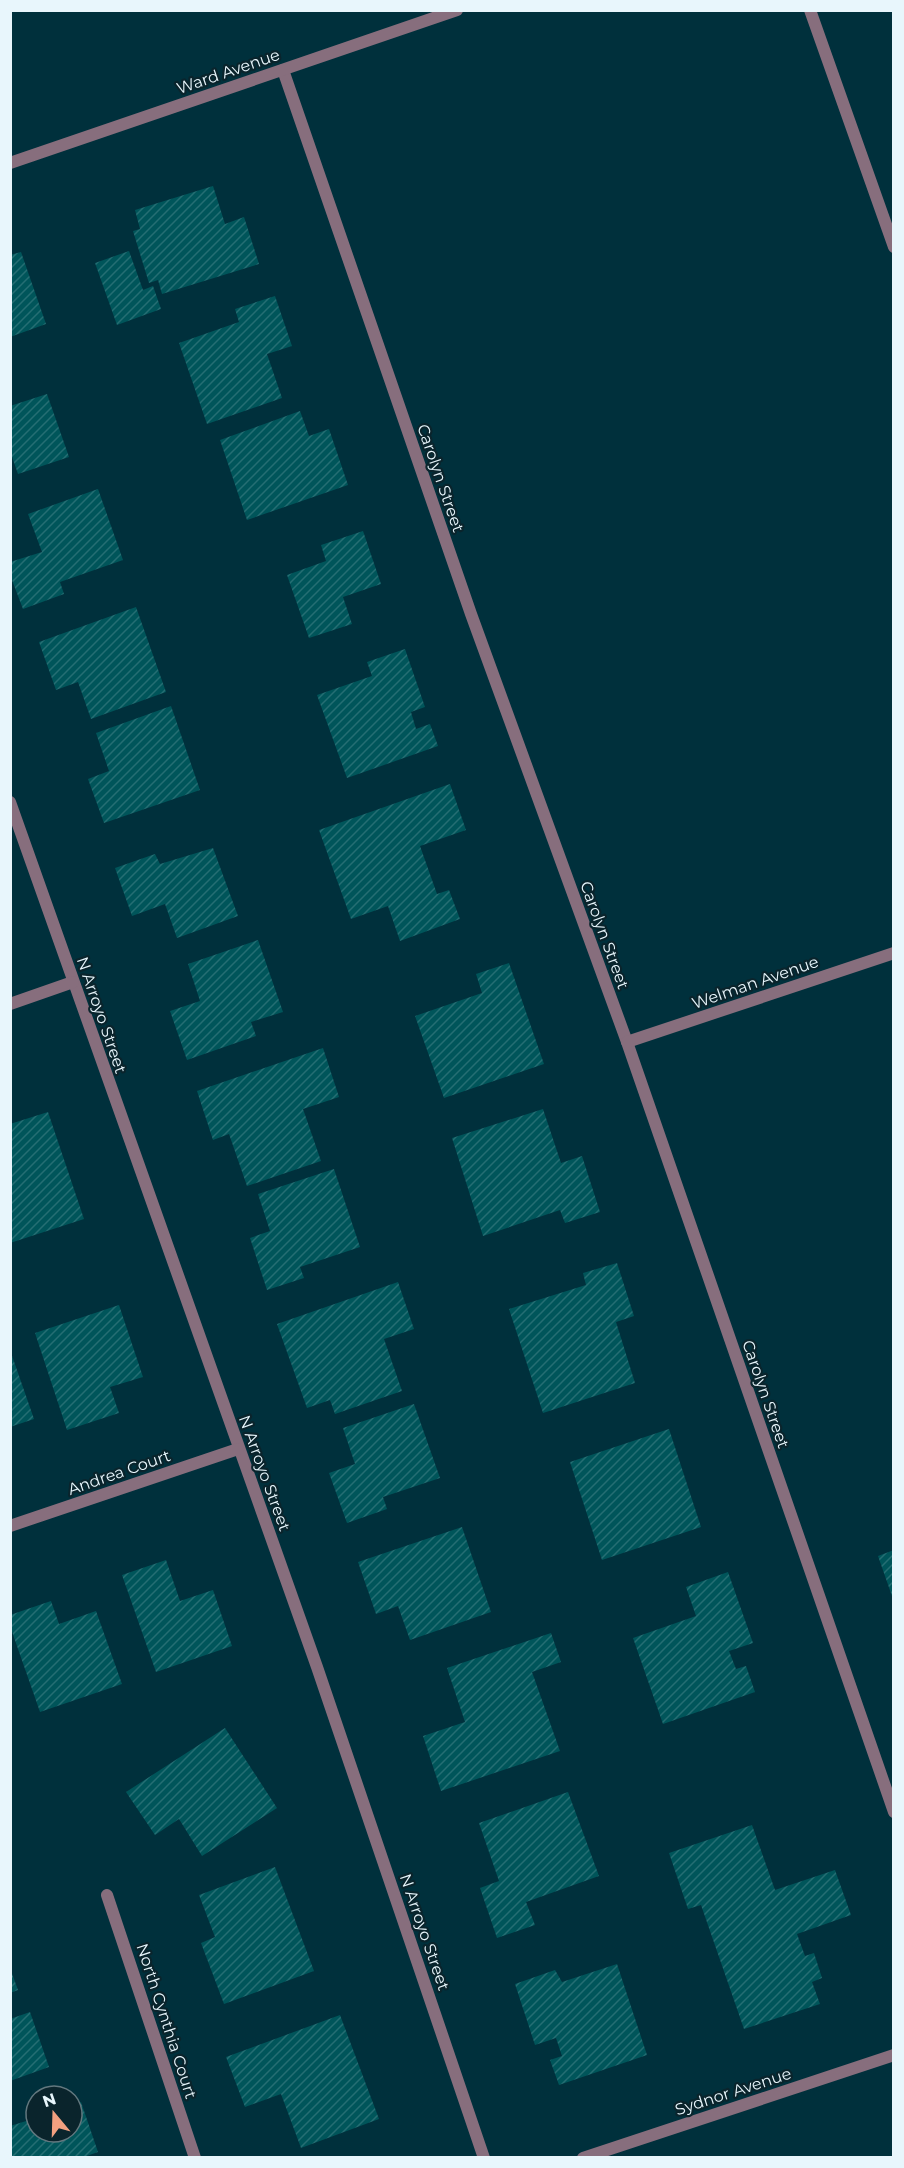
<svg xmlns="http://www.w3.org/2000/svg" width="904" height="2168" font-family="Montserrat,sans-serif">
<defs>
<pattern id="building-hatch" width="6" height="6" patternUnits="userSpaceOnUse" patternTransform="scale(1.5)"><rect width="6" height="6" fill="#00555a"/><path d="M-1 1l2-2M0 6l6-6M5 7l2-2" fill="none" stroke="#256e73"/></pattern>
</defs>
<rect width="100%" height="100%" fill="#00303c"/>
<g fill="url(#building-hatch)">
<path d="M 213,186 L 225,224 L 244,217 L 259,264 L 162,294 L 158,280 L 149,283 L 133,231 L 140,229 L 135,210 Z"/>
<path d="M 129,251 L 143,290 L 153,286 L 161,309 L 117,325 L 95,263 Z"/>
<path d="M 21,252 L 46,324 L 10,337 L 10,255 Z"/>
<path d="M 275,296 L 292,346 L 267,354 L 282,398 L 207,424 L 179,343 L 239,322 L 235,309 Z"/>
<path d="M 47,394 L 69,457 L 18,474 L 10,451 L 10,406 Z"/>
<path d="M 300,411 L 309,436 L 329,429 L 348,485 L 247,520 L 220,440 Z"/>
<path d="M 98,489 L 123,560 L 60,582 L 64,594 L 23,609 L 10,575 L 10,562 L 42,552 L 28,514 Z"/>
<path d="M 363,531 L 381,584 L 343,597 L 352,624 L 309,638 L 287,575 L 326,561 L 321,545 Z"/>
<path d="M 136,607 L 166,692 L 91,719 L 78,682 L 56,690 L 39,642 Z"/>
<path d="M 405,649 L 425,707 L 411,712 L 416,729 L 430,724 L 438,746 L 347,778 L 317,695 L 372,676 L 367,662 Z"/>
<path d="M 171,706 L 200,790 L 104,823 L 88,779 L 109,771 L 96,733 Z"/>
<path d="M 450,784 L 466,830 L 420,846 L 437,894 L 449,890 L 460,919 L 400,941 L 388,906 L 351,919 L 319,830 Z"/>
<path d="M 213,848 L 238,916 L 177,938 L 165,904 L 132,916 L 115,868 L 155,854 L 160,864 Z"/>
<path d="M 258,940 L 283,1012 L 251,1022 L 256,1036 L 187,1060 L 170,1011 L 200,1001 L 188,964 Z"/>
<path d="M 509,963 L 544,1064 L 444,1098 L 415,1016 L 482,993 L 476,974 Z"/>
<path d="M 323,1048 L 339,1097 L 303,1109 L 321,1161 L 247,1186 L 229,1134 L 213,1140 L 197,1091 Z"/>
<path d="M 543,1109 L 561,1163 L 582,1156 L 600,1212 L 565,1223 L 560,1210 L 483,1236 L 452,1138 Z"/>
<path d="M 48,1112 L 84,1219 L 10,1243 L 10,1124 Z"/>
<path d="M 334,1169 L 360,1247 L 300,1267 L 304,1278 L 267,1290 L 250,1238 L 270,1231 L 258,1194 Z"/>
<path d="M 617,1263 L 634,1316 L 616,1322 L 635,1383 L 543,1413 L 509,1309 L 586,1285 L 583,1273 Z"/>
<path d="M 398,1282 L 414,1329 L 384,1339 L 402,1391 L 335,1414 L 330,1400 L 307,1408 L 277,1324 Z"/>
<path d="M 119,1305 L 143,1377 L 110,1387 L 119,1413 L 67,1430 L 35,1333 Z"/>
<path d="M 10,1350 L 34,1419 L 10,1427 Z"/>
<path d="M 414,1404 L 440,1478 L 383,1497 L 387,1509 L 347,1523 L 329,1473 L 355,1464 L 343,1428 Z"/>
<path d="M 669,1429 L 701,1527 L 602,1560 L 570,1462 Z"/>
<path d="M 462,1527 L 491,1612 L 410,1640 L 398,1606 L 376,1614 L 358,1562 Z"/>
<path d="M 894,1550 L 894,1599 L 893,1599 L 878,1556 Z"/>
<path d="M 166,1560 L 180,1601 L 213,1590 L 232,1646 L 156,1672 L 122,1575 Z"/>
<path d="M 728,1572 L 753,1643 L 729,1651 L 736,1669 L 746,1666 L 755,1692 L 663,1724 L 633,1638 L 696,1616 L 686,1587 Z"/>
<path d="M 51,1601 L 59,1624 L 96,1611 L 122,1684 L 40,1712 L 10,1626 L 10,1615 Z"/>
<path d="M 551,1633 L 561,1662 L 532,1672 L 560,1751 L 441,1791 L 423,1736 L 465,1722 L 447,1668 Z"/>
<path d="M 225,1728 L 277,1808 L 202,1856 L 179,1819 L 155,1835 L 126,1792 Z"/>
<path d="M 568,1792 L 599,1876 L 526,1902 L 535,1925 L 497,1938 L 480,1888 L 499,1881 L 479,1823 Z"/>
<path d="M 752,1825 L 775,1890 L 835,1870 L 851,1915 L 797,1934 L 805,1956 L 814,1953 L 822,1978 L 812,1982 L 820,2004 L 744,2029 L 701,1905 L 688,1909 L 669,1853 Z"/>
<path d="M 275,1867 L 314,1971 L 224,2004 L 201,1943 L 215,1937 L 199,1895 Z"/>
<path d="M 617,1964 L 647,2055 L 559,2085 L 550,2060 L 562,2056 L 556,2038 L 535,2045 L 515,1984 L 555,1970 L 562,1982 Z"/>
<path d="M 10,1968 L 18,1990 L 10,1993 Z"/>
<path d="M 30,2012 L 49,2067 L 10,2081 L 10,2019 Z"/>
<path d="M 340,2015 L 379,2119 L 301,2148 L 281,2094 L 245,2107 L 226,2057 Z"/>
<path d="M 81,2102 L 98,2152 L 81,2158 L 10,2158 L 10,2126 L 36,2118 L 36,2132 L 72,2132 L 72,2105 Z"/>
</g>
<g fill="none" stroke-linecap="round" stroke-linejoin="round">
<g stroke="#876e7d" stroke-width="12">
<path d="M 810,10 L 894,247"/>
<path d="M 283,70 L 471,614 L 627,1042 L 894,1812"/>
<path d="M 10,802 L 317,1667 L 484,2158"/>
<path d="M 10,1004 L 73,982"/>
<path d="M 627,1042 L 894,953"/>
<path d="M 10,1526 L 238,1449"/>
<path d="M 107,1895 L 195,2158"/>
<path d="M 583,2158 L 894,2055"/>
</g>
<path stroke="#876e7d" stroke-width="12" d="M 10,163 L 457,10"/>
</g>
<g text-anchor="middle" stroke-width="4.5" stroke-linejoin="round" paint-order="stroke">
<g font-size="16" fill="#e8f6fc" stroke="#0a242c">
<text transform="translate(228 71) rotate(-19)" y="6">Ward Avenue</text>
<text transform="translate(441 478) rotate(71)" y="6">Carolyn Street</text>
<text transform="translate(605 935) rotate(70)" y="6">Carolyn Street</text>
<text transform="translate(755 982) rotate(-19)" y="6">Welman Avenue</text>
<text transform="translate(102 1015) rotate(71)" y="6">N Arroyo Street</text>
<text transform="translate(766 1394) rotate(71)" y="6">Carolyn Street</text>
<text transform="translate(119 1472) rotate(-19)" y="6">Andrea Court</text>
<text transform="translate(265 1473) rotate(70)" y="6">N Arroyo Street</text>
<text transform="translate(425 1932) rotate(71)" y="6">N Arroyo Street</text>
<text transform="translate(167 2021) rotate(72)" y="6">North Cynthia Court</text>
<text transform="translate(733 2091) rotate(-18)" y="6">Sydnor Avenue</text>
</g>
</g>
<rect width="904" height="2168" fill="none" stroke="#e8f6fc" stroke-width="24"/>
<g transform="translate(54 2114) rotate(341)"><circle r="28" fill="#0a242c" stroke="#63787f" stroke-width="1.5"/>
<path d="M0-4.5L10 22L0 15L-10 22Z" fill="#f2a080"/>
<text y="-9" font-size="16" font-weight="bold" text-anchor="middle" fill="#e8f6fc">N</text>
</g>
</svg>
